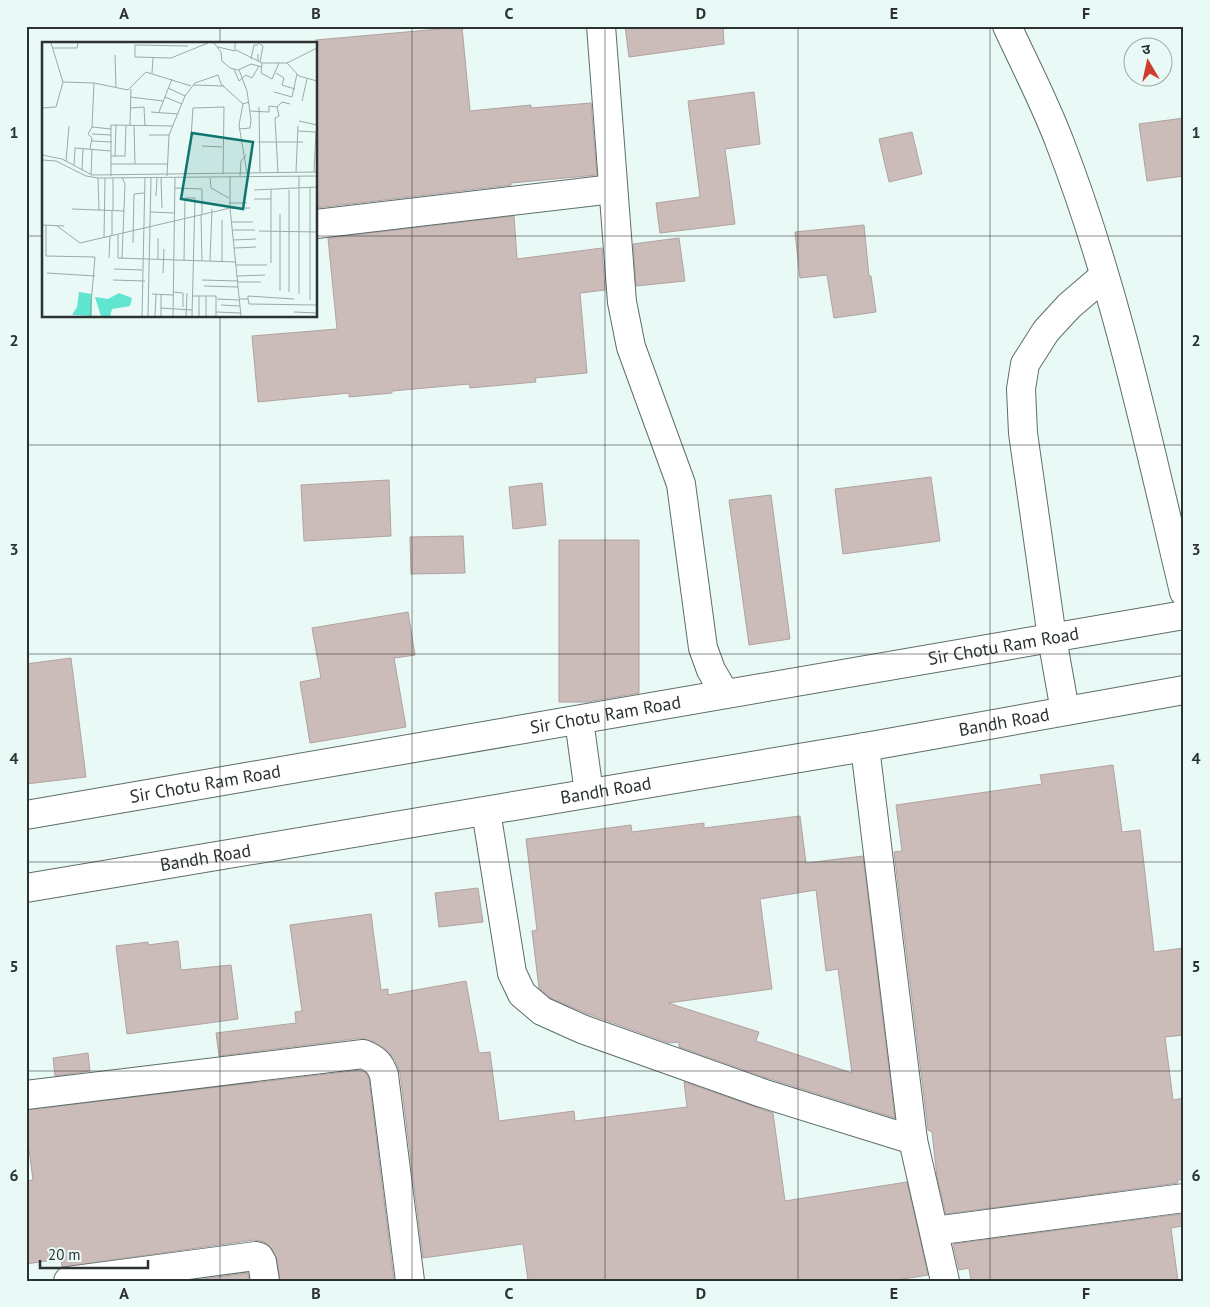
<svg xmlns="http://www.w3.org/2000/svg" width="1210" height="1307" font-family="'PT Sans','Noto Sans Devanagari',sans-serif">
<rect width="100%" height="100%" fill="#e8f9f6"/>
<g fill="#ccbcb9" stroke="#b2a29f" fill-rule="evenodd">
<path d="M 625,26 L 723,26 L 724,44 L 629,57 Z"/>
<path d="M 462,27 L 470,111 L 531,105 L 531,108 L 591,103 L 597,175 L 511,183 L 511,185 L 316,208 L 316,40 Z"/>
<path d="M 754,92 L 760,144 L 725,149 L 735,224 L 660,233 L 656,203 L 700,197 L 688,101 Z"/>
<path d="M 1184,118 L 1184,176 L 1147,181 L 1139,124 Z"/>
<path d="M 912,132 L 922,174 L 889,182 L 879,139 Z"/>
<path d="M 514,216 L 517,259 L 602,248 L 605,290 L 580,293 L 587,373 L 535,378 L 536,382 L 470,388 L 469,384 L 392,391 L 392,393 L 349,397 L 349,393 L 258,402 L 252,336 L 337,329 L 328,238 Z"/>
<path d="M 864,225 L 869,276 L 871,276 L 876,312 L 834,318 L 827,275 L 800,278 L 795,232 Z"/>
<path d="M 679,238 L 685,281 L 636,286 L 633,244 Z"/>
<path d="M 931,477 L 940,541 L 843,554 L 835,489 Z"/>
<path d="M 389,480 L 391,536 L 304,541 L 301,485 Z"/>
<path d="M 542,483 L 546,525 L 513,529 L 509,487 Z"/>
<path d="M 771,495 L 790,639 L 749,645 L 729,500 Z"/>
<path d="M 463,536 L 465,573 L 411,574 L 410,537 Z"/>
<path d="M 559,540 L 639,540 L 639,693 L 587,702 L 559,702 Z"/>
<path d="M 408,612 L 415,655 L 394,658 L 406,727 L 310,743 L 300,682 L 321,678 L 312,628 Z"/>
<path d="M 71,658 L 86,777 L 26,784 L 26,664 Z"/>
<path d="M 1113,765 L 1122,832 L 1140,830 L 1154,952 L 1184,948 L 1184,1035 L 1165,1037 L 1173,1100 L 1184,1098 L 1184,1180 L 1177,1180 L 1178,1183 L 946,1214 L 937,1177 L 932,1132 L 928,1130 L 894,852 L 902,851 L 896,805 L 1042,784 L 1040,775 Z"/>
<path d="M 800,816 L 806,863 L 863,856 L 895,1118 L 767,1078 L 679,1047 L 679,1042 L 669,1043 L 588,1014 L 550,998 L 539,988 L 532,931 L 537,930 L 526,839 L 631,825 L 632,832 L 704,823 L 704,828 ZM 816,890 L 826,971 L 838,969 L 852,1073 L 756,1041 L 759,1032 L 668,1003 L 772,989 L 760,899 Z"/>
<path d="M 478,888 L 483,922 L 439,927 L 435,893 Z"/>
<path d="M 371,914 L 381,990 L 388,989 L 388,995 L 466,981 L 479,1053 L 490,1052 L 499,1121 L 574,1111 L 575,1121 L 687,1107 L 684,1082 L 773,1113 L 785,1201 L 907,1182 L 928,1275 L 890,1281 L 528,1281 L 523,1244 L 423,1258 L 400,1073 L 395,1060 L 388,1051 L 374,1042 L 361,1038 L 219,1056 L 216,1033 L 296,1023 L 295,1012 L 302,1011 L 290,925 Z"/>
<path d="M 178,941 L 181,970 L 231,965 L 238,1019 L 127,1034 L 116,946 L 148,942 L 148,945 Z"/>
<path d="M 88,1053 L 90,1071 L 55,1076 L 53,1058 Z"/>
<path d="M 361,1070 L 366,1073 L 369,1079 L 394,1281 L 280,1281 L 277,1260 L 272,1249 L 264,1242 L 254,1240 L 62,1267 L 61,1259 L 26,1264 L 26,1181 L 33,1180 L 26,1127 L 26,1110 Z"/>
<path d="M 1181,1214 L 1183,1226 L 1171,1228 L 1178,1281 L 971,1281 L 969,1268 L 959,1270 L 953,1244 Z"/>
<path d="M 248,1273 L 249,1281 L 188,1281 Z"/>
</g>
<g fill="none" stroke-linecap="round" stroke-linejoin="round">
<defs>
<g id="street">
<path d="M 601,26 L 622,302 L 631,347 L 681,484 L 703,648 L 711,670 L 725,694"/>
<path d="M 1007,26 C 1025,65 1045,103 1060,143 C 1116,288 1148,441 1184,592"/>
<path d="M 316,224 L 613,189"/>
<path d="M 1065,711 L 1052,638 L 1023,433 L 1021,389 L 1025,364 L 1046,331 L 1069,306 L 1104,276"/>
<path d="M 579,720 L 589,793"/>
<path d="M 865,747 L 913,1140 L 945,1281"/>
<path d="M 486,811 L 512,973 L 522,994 L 542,1011 L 582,1029 L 762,1093 L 913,1140"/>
<path id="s1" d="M 26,815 L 1184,615"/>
<path d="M 26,1095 L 363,1054 C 375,1059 380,1063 384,1075 L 410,1281"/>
<path d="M 934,1231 L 1184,1198"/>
<path d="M 68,1281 L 256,1256 L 259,1257 L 262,1262 L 265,1281"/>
</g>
<g id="secondary">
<path id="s2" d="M 26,888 L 865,747 L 1184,690"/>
</g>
</defs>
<use href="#street" stroke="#5e6d6a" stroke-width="30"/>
<use href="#secondary" stroke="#5e6d6a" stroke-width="30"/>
<use href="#street" stroke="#fff" stroke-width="28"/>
<use href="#secondary" stroke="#fff" stroke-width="28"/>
</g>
<path fill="none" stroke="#2b3231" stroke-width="1" stroke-opacity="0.55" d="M 220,26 L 220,44M 412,26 L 412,1281M 605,26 L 605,1281M 798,26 L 798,1281M 990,26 L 990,1281M 26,236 L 44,236M 316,236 L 1184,236M 220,316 L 220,1281M 26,445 L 1184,445M 26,654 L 1184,654M 26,862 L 1184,862M 26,1071 L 1184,1071"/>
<g text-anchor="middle" stroke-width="4.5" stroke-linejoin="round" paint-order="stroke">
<g font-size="18" fill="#2b3231" stroke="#e8f9f6">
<text dy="6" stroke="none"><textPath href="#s1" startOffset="992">Sir Chotu Ram Road</textPath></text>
<text dy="6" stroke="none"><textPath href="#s1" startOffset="588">Sir Chotu Ram Road</textPath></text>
<text dy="6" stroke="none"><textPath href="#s2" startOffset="992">Bandh Road</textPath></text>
<text dy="6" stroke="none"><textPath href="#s1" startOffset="182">Sir Chotu Ram Road</textPath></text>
<text dy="6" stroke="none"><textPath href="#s2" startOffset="588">Bandh Road</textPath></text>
<text dy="6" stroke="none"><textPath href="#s2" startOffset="182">Bandh Road</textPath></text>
</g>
</g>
<g transform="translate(42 42)">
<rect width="275" height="275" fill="#e8f9f6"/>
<path d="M 37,250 L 50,252 L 50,274 L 30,273 L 35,265 ZM 77,251 L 90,256 L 88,264 L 70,267 L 68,274 L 59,274 L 53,255 L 66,257 Z" fill="#60e5d1"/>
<path fill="none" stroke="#9ca9a7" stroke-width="1" d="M 9,1 L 21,40M 172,1 L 179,10 L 180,19 L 188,26 L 196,28 L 209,22 L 220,25M 216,1 L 221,4 L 218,20M 146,4 L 93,3 L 93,15 L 129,16 L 166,1M 176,5 L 193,9 L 193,1M 11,6 L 35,6 L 36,1M 194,8 L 216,19M 216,12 L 216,19 L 220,21 L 219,31 L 230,37 L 237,21M 73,13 L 74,46M 209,17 L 212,3 L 216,3M 220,21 L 245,21 L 275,6M 245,21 L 257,34 L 275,39M 192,27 L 197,39 L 204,33 L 210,36 L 217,24M 197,28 L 205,49 L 209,78 L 208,86 L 197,87M 110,31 L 111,16M 234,31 L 242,36 L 240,43 L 253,47M 151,43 L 182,44M 126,46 L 143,54M 232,50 L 250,55 L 255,32M 88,55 L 121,59M 123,55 L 140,62M 260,59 L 265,37M 217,65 L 218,131M 235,65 L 237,74 L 233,76 L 236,131M 0,66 L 14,65 L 21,40 L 52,41 L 86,48 L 104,30 L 149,44M 88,66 L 102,65 L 103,84M 208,69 L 227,70 L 227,64 L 235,65 L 240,60 L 248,62M 109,70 L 136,72M 117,70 L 130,37M 257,79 L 275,83M 88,83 L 89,47M 92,84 L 93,122M 50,85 L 69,87M 256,89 L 274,90 L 272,130M 50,92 L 69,93M 107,93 L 127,93M 149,96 L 151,66 L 182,65 L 181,132M 50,99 L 70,100M 216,100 L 261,100M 160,104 L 180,105M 48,107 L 50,96 L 46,92 L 50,85 L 52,41M 0,113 L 20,117 L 50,133 L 275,130M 69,114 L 83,114 L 84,83M 73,114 L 74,83M 0,118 L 14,119 L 44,134 L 56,136 L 275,134M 24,119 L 27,84M 69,122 L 69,83 L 131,84M 32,123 L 33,106 L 69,109M 40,128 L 41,106M 254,130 L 256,84M 205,131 L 197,83 L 201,62 L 207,60M 49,133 L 50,108M 69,134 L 69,122 L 125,122M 125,134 L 127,93 L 143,54 L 153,41 L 176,33 L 179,42 L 201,62M 198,134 L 199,119 L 204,113M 80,135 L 83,142 L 80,216M 188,135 L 188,166 L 199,274M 56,136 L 57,168M 71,136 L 71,168M 119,136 L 120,166M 168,136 L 169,146 L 187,156M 133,146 L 160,147 L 160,173M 212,148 L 275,145M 114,154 L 115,136M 212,157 L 229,157M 187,161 L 205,161M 30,167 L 82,169M 108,170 L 133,171M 159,173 L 160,219M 189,180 L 211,180M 0,183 L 22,184M 4,183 L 4,214 L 53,215 L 48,274M 15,184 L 38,201 L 188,166 L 208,166M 190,188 L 213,188M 217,189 L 275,190M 76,193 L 76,216 L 194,220M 70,194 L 70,168M 62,196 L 63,136M 191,198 L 214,197M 91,201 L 92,152 L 102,151M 192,206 L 214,205M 67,216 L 68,194M 116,217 L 116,196M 142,219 L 143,156 L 153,156 L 150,274M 168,219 L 170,167M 180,219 L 180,178M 229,221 L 229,148M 194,223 L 225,223M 72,227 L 100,228M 5,231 L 53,234M 121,231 L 122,207M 195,234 L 223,233M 71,238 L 103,239M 160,238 L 196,239M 196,240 L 219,240M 162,244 L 196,245M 238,249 L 238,172M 132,250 L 141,251 L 141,265M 247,250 L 247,148M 110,252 L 132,253M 257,252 L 257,134M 151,254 L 174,254 L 174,274M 175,257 L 198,258M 198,257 L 206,257 L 206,254 L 252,257M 206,257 L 207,262 L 275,263M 268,258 L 268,146M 179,263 L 198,264M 119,266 L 150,268M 174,270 L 199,271M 252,270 L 275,271M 100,274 L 103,135M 106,274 L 109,136M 113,274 L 114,252M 119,274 L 119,252M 131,274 L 133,136M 144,274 L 145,251M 157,274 L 157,254M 164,274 L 164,254"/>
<path fill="#0f766e" fill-opacity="0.15" stroke="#0f766e" stroke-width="2.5" d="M 150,91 L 211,100 L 201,167 L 139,157 Z"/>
<rect width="275" height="275" fill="none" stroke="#2b3231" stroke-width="2.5"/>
</g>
<rect width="1210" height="1307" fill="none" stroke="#e8f9f6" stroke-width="55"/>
<g transform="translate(1148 62) rotate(351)"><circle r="24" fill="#e8f9f6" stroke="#9ca9a7"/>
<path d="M0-4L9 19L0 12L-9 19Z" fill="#cc3f2e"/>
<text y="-8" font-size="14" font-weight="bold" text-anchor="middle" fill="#2b3231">उ</text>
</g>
<path d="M40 1260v8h108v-8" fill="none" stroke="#2b3231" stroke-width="2.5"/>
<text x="48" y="1260" font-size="15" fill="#2b3231" stroke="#e8f9f6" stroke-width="4" paint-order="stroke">20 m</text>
<rect x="28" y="28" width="1154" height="1252" fill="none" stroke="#2b3231" stroke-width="2"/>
<g font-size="16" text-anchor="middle" font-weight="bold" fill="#2b3231">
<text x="124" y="19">A</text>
<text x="316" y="19">B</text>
<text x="509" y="19">C</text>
<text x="701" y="19">D</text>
<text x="894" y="19">E</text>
<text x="1086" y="19">F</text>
<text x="14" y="138">1</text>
<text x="1196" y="138">1</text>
<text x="14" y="346">2</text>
<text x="1196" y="346">2</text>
<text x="14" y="555">3</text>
<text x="1196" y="555">3</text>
<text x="14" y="764">4</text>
<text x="1196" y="764">4</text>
<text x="14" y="972">5</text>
<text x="1196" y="972">5</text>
<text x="14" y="1181">6</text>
<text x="1196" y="1181">6</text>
<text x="124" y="1299">A</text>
<text x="316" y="1299">B</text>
<text x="509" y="1299">C</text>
<text x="701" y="1299">D</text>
<text x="894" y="1299">E</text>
<text x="1086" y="1299">F</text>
</g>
</svg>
